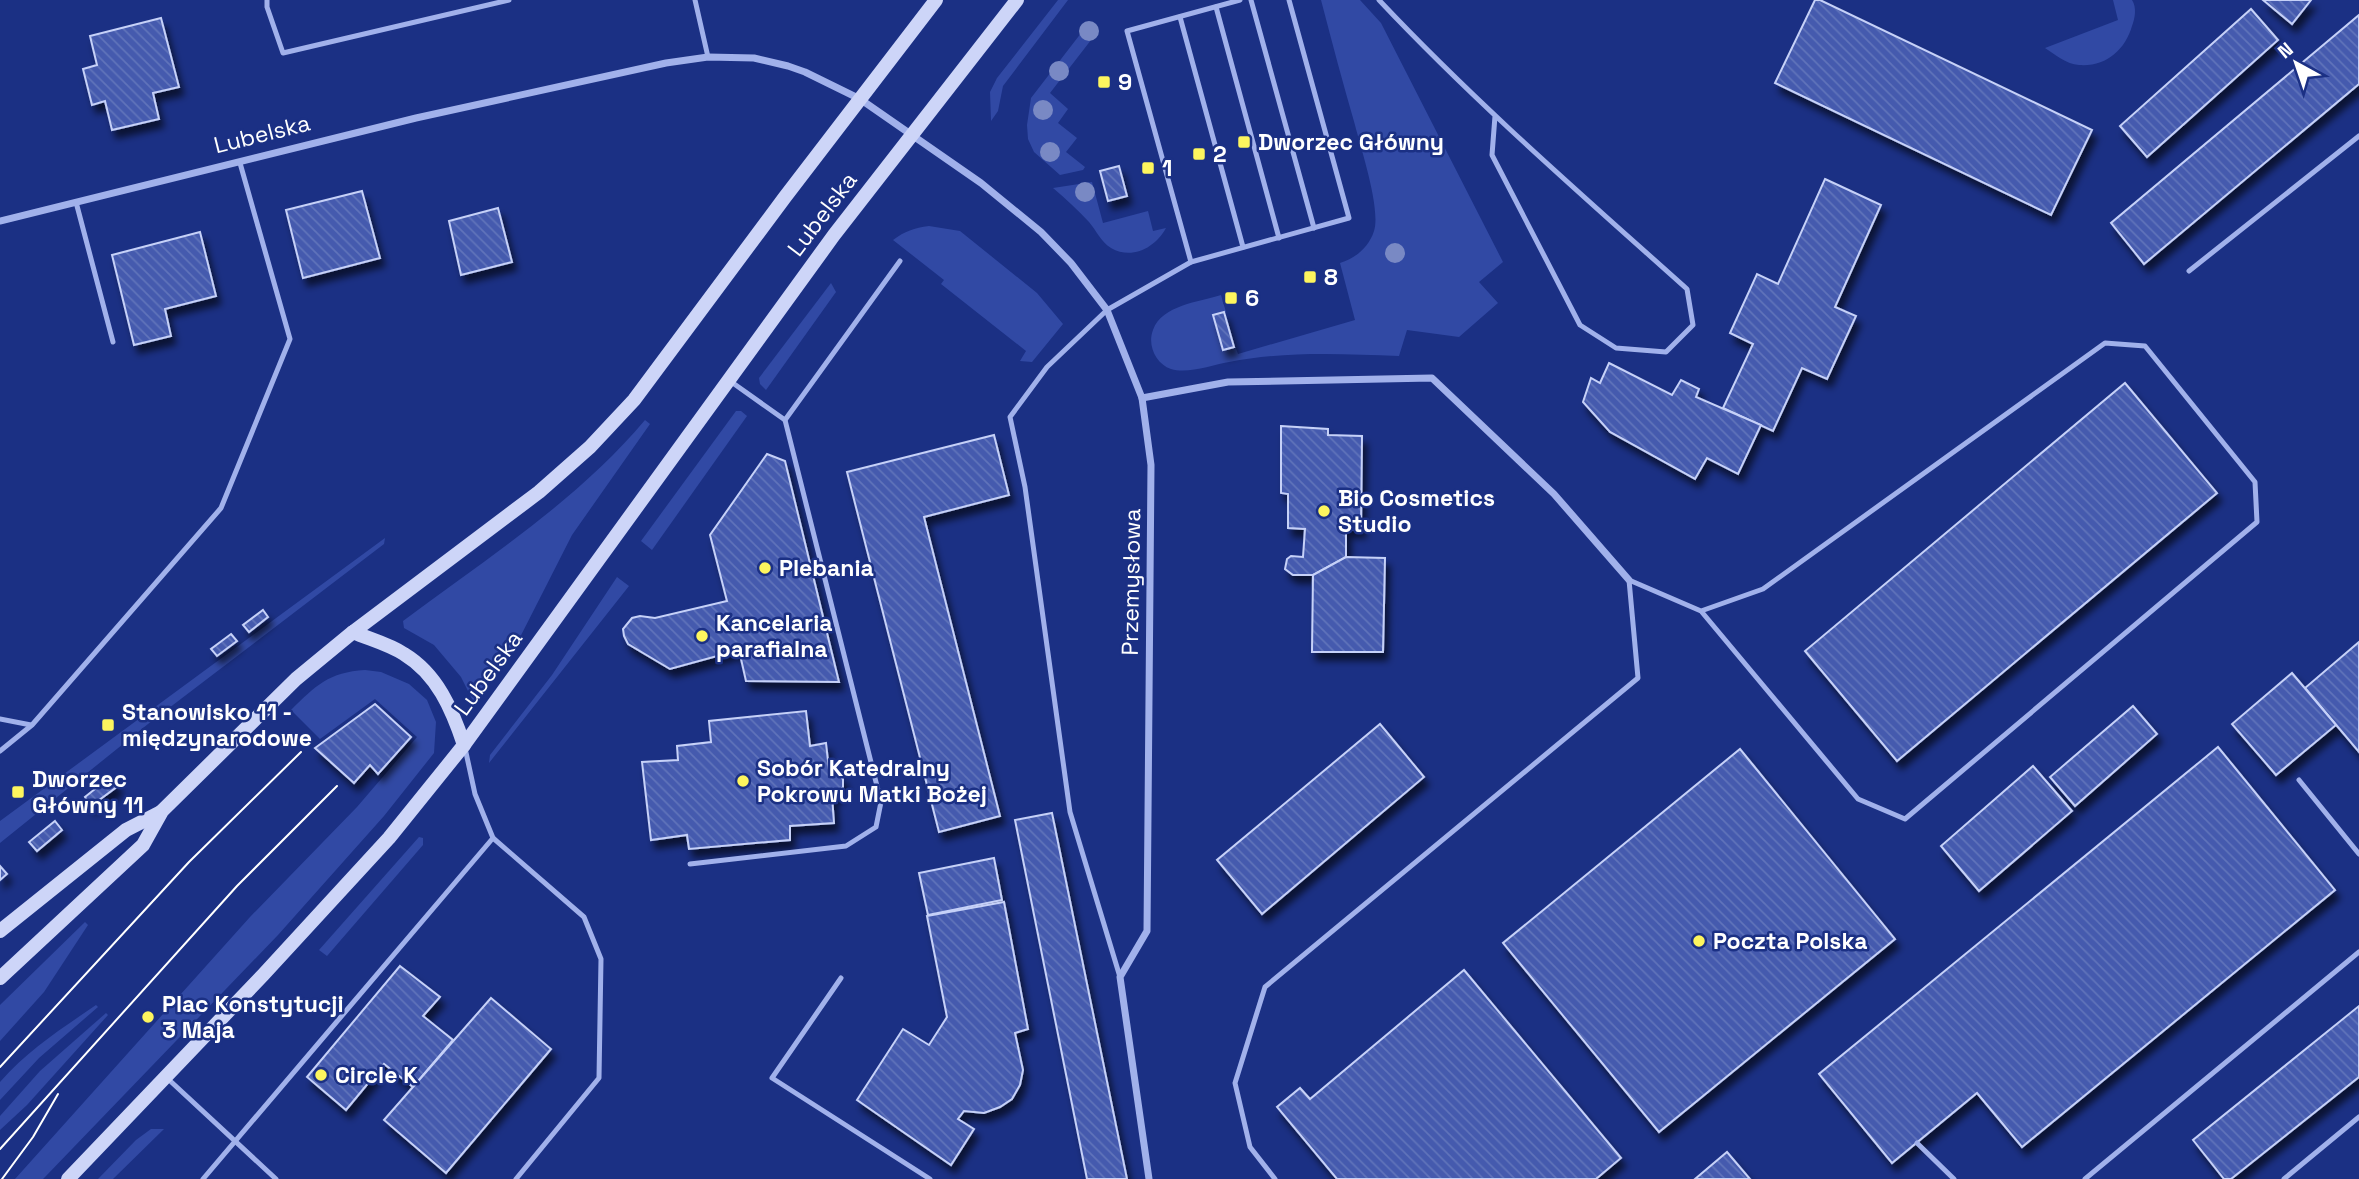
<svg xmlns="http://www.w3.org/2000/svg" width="2359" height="1179" font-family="'Space Grotesk',sans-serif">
<defs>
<pattern id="building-back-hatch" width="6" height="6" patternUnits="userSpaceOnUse" patternTransform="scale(1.75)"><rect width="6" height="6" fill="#445aae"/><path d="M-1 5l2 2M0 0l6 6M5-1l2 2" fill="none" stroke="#6073ba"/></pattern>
<filter id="shadow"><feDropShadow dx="4.5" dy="8" stdDeviation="3.5" flood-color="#0009"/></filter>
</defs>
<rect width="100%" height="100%" fill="#1b3084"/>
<g fill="#3149a4">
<path d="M 1058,0 L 1068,0 L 1003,86 L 998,111 L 991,121 L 990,92 L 997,78 Z"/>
<path d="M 1321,0 L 1360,0 L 1381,23 L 1503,262 L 1479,282 L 1498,303 L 1459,337 L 1407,330 L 1399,356 C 1343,354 1284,351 1229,362 C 1212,365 1188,374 1171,369 C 1156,364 1147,345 1153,330 C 1162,305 1199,302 1221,295 L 1226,312 L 1213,316 L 1223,349 L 1235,346 L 1238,354 L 1355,320 L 1340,263 C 1356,258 1369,247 1374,231 C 1381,209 1361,149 1355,125 C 1343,84 1332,42 1321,0 Z"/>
<path d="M 2113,0 L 2132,0 C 2137,8 2135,18 2132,26 C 2125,50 2106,67 2079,65 C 2066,64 2056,55 2045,48 L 2118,20 Z"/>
<path d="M 1091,26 L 1098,31 L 1050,93 L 1068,109 L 1058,123 L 1077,138 L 1066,152 L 1085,167 L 1083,170 L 1060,175 L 1034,152 L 1028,139 L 1027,125 L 1031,98 L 1085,28 Z"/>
<path d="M 1092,182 L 1103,223 L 1148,211 L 1153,231 L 1166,228 C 1155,248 1132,260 1111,248 C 1101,242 1096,230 1089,222 C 1078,210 1066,199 1053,188 Z"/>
<path d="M 929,226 L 960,231 L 1037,293 L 1063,324 L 1032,362 L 1020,361 L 1026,351 L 941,284 L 944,280 L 893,240 C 905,231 914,228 929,226 Z"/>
<path d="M 831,283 L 836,292 L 766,390 L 760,384 L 759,378 Z"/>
<path d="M 736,411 L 741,411 L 747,416 L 652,550 L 641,541 Z"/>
<path d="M 645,420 L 650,424 L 572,535 L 513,651 L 474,703 L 461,677 L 434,645 L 404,628 L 403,621 C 486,559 578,500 645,420 Z"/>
<path d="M 385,538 L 384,544 L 148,724 L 0,843 L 0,821 Z"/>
<path d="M 617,577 L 629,586 L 489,763 L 490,755 L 552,675 Z"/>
<path d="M 365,670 L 381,672 L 409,684 L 427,700 L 436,722 L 434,753 L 384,816 L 278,935 L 46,1176 L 43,1179 L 15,1179 L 250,917 L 357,807 L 417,737 L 375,699 L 320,739 L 291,710 C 315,686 329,672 365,670 Z"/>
<path d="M 419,837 L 423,838 L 423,845 L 327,956 L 319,950 Z"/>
<path d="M 85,922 L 88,925 L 44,992 L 0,1041 L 0,1005 Z"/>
<path d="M 96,1005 L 98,1007 L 39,1058 L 0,1100 L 0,1082 C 28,1050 61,1029 96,1005 Z"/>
<path d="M 106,1013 L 108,1015 L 27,1105 L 0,1130 L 0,1116 L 40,1071 Z"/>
<path d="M 151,1129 L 164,1129 L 113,1179 L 98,1179 L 136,1140 Z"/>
</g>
<g fill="url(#building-back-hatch)" stroke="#c6d1f8" stroke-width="2" filter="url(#shadow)">
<path d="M 1815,0 L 1820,0 L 2092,130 L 2051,215 L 1775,83 Z"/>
<path d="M 2263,0 L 2311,0 L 2292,24 Z"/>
<path d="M 2251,9 L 2278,40 L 2147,157 L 2120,126 Z"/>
<path d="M 2359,15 L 2359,84 L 2144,264 L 2111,223 Z"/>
<path d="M 161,18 L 179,87 L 153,93 L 159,119 L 112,130 L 105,101 L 92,105 L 83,69 L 97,65 L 90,36 Z"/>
<path d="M 1119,166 L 1127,196 L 1108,201 L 1100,171 Z"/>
<path d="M 1825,179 L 1881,205 L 1835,307 L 1856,316 L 1827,379 L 1802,368 L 1773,431 L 1723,408 L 1753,344 L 1730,333 L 1757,274 L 1778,284 Z"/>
<path d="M 362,191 L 380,258 L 303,278 L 286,210 Z"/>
<path d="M 498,208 L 512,262 L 461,275 L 449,221 Z"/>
<path d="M 200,232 L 216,296 L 165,309 L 171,336 L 134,345 L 112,255 Z"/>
<path d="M 1224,312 L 1234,347 L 1223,350 L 1213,315 Z"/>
<path d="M 1609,363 L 1672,395 L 1681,380 L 1699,389 L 1696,397 L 1761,425 L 1738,474 L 1707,458 L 1695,479 L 1610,432 L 1583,402 L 1591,378 L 1600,383 Z"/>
<path d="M 2125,383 L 2217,493 L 1897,761 L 1805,651 Z"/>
<path d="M 1281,426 L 1328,429 L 1328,435 L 1362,436 L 1361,530 L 1346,529 L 1346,557 L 1313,575 L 1293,575 L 1285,569 L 1287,559 L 1291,556 L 1303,557 L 1305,529 L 1288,528 L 1288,494 L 1281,493 Z"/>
<path d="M 994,435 L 1009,495 L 924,517 L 1000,816 L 939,832 L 847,472 Z"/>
<path d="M 767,454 L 785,461 L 839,682 L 746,681 L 739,650 L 670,669 L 628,644 L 624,636 L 623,629 L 632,618 L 640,616 L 655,618 L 727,601 L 710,535 Z"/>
<path d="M 1346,557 L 1385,558 L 1383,652 L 1312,652 L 1313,575 Z"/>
<path d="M 263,610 L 268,617 L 249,632 L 243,625 Z"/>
<path d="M 231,634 L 237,641 L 217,656 L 211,649 Z"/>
<path d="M 2359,642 L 2359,752 L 2305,688 Z"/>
<path d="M 2292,673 L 2336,725 L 2276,775 L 2232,724 Z"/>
<path d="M 375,704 L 411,737 L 378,774 L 370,765 L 354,783 L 315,748 Z"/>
<path d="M 2133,706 L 2157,734 L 2075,806 L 2050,777 Z"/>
<path d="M 806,711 L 810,746 L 826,743 L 829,770 L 838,773 L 843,779 L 843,787 L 838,793 L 832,796 L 834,823 L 790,826 L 790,840 L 689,849 L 687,835 L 651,840 L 642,762 L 678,760 L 677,746 L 711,742 L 709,721 Z"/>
<path d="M 1380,724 L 1424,777 L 1262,914 L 1217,860 Z"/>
<path d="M 2218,747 L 2335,890 L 2022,1147 L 1977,1093 L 1892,1163 L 1819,1074 Z"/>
<path d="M 1740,749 L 1895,939 L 1659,1132 L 1503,943 Z"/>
<path d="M 2033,766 L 2072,811 L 1979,891 L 1941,846 Z"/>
<path d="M 110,777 L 118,786 L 91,806 L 85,797 Z"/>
<path d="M 1052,813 L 1127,1179 L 1087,1179 L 1015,820 Z"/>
<path d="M 55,821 L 62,830 L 37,851 L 29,842 Z"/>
<path d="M 994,858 L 1002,900 L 928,915 L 919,873 Z"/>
<path d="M 0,866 L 7,874 L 0,880 Z"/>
<path d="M 1004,902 L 1028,1029 L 1015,1033 L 1023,1070 L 1020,1085 L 1012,1099 L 1000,1107 L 984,1113 L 964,1111 L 958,1119 L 974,1129 L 951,1165 L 857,1100 L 903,1029 L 929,1045 L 947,1017 L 927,916 Z"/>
<path d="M 400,966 L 440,997 L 423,1016 L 453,1040 L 413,1087 L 384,1064 L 346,1110 L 307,1077 Z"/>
<path d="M 1464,970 L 1621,1158 L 1596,1179 L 1337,1179 L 1277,1107 L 1300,1088 L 1310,1099 Z"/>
<path d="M 491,998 L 551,1049 L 446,1173 L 384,1120 Z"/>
<path d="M 2359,1006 L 2359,1077 L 2231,1179 L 2224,1179 L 2193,1140 Z"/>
<path d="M 1727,1152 L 1750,1179 L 1695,1179 Z"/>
</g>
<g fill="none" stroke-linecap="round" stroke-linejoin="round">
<g stroke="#a1b1eb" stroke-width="5">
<path d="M 267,0 L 267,7 L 283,53 L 509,0"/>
<path d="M 695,0 L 708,57"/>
<path d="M 1251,0 L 1314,228"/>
<path d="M 1379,0 C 1476,103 1582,195 1687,289 L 1693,325 L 1666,352 L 1616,348 L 1580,325 L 1492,155 L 1495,116"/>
<path d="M 1216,7 L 1279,238"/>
<path d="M 1180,17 L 1243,247"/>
<path d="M 76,202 L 113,342"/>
<path d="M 1191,262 L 1127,31 L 1240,0"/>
<path d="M 2189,271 L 2359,136"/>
<path d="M 730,381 L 785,420"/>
<path d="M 0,719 L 31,725"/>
<path d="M 465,748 L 475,794 L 493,838 L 584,917 L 601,959 L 599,1078 L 516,1179"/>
<path d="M 0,751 L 32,725 L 221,508 L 290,339 L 240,163"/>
<path d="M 2299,780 L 2359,854"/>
<path d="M 690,864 L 846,846 L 876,827 L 881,802 L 785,420 L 900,261"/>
<path d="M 1120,977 L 1070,812 L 1025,487 L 1010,417 L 1047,367 L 1107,310 L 1191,262 L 1349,218 L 1289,0"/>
<path d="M 841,978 L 772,1078 L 930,1179"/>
<path d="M 167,1078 L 276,1179"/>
<path d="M 1917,1143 L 1954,1179"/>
<path d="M 203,1179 L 493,838"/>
<path d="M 1275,1179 L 1250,1147 L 1235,1083 L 1265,987 L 1638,678 L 1629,580 L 1701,611 L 1858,799 L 1905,819 L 2257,522 L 2255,482 L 2145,346 L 2105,343 L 1763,589 L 1701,611"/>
<path d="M 2085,1179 L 2359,952"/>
<path d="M 2284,1179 L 2359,1117"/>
</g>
<g stroke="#a1b1eb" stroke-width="7">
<path d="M 0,221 L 416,118 L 666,63 L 708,57 L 754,58 L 788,66 L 805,72 L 860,99 L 981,183 L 1041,232 L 1071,263 L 1107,310 L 1142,398 L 1151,465 L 1147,931 L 1120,977 L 1149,1179"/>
<path d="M 1142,398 L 1228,382 L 1432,378 L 1554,494 L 1629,580"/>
</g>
<g stroke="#cdd5f8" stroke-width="14">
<path d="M 353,632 C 369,639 389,644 404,654 C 437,674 452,709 464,745"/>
<path d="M 0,931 L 126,830 L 161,812"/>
<path d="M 0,978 L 143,845 L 162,811 L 296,679 L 353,632 L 539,492 L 590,447 L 634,400 L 785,197 L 936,0"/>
<path d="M 68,1179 L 263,975 L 389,838 L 464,745 L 834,235 L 1017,0"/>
</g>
<g stroke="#fff" stroke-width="2">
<path d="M 0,1067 L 189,862 L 301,752"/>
<path d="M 0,1149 L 237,886 L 337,786"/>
<path d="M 2,1179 L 33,1137 L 58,1094"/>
</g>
</g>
<g fill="#7989c4">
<circle cx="1089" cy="31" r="10"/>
<circle cx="1059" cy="71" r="10"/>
<circle cx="1043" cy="110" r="10"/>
<circle cx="1050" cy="152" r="10"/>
<circle cx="1085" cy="192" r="10"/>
<circle cx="1395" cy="253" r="10"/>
</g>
<g fill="#fdf55e" stroke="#1b3084" stroke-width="2.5">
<rect x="1097" y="75" width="14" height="14" rx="3.5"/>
<rect x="1237" y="135" width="14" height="14" rx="3.5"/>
<rect x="1192" y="147" width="14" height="14" rx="3.5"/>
<rect x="1141" y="161" width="14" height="14" rx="3.5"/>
<rect x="1303" y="270" width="14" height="14" rx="3.5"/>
<rect x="1224" y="291" width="14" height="14" rx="3.5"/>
<circle cx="1324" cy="511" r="7"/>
<circle cx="765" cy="568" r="7"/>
<circle cx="702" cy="636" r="7"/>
<rect x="101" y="718" width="14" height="14" rx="3.5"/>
<circle cx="743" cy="781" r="7"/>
<rect x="11" y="785" width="14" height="14" rx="3.5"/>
<circle cx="1699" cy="941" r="7"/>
<circle cx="148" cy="1017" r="7"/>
<circle cx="321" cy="1075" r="7"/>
</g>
<g text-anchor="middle" stroke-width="5" stroke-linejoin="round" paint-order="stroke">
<g font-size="23" font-weight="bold" fill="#fff" stroke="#1b3084" text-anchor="start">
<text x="1118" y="90">9</text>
<text x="1258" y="150">Dworzec Główny</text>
<text x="1213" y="162">2</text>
<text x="1162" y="176">1</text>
<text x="1324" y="285">8</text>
<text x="1245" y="306">6</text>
<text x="1338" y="506">Bio Cosmetics<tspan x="1338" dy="26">Studio</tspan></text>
<text x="779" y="576">Plebania</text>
<text x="716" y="631">Kancelaria<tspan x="716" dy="26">parafialna</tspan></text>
<text x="122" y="720">Stanowisko 11 -<tspan x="122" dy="26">międzynarodowe</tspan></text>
<text x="757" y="776">Sobór Katedralny<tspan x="757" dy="26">Pokrowu Matki Bożej</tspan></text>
<text x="32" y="787">Dworzec<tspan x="32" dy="26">Główny 11</tspan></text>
<text x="1713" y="949">Poczta Polska</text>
<text x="162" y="1012">Plac Konstytucji<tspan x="162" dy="26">3 Maja</tspan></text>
<text x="335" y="1083">Circle K</text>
</g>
<g font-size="23" fill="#fff" stroke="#1b3084">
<text transform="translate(262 134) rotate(-14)" y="8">Lubelska</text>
<text transform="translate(822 214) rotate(-53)" y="8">Lubelska</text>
<text transform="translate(1131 582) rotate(-89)" y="8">Przemysłowa</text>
<text transform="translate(488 673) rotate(-54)" y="8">Lubelska</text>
</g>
</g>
<g transform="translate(2296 63) rotate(320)" stroke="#1b3084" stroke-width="5" paint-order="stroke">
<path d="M0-5L12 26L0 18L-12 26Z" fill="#ffffff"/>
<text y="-10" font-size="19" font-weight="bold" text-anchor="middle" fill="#ffffff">N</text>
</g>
</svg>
